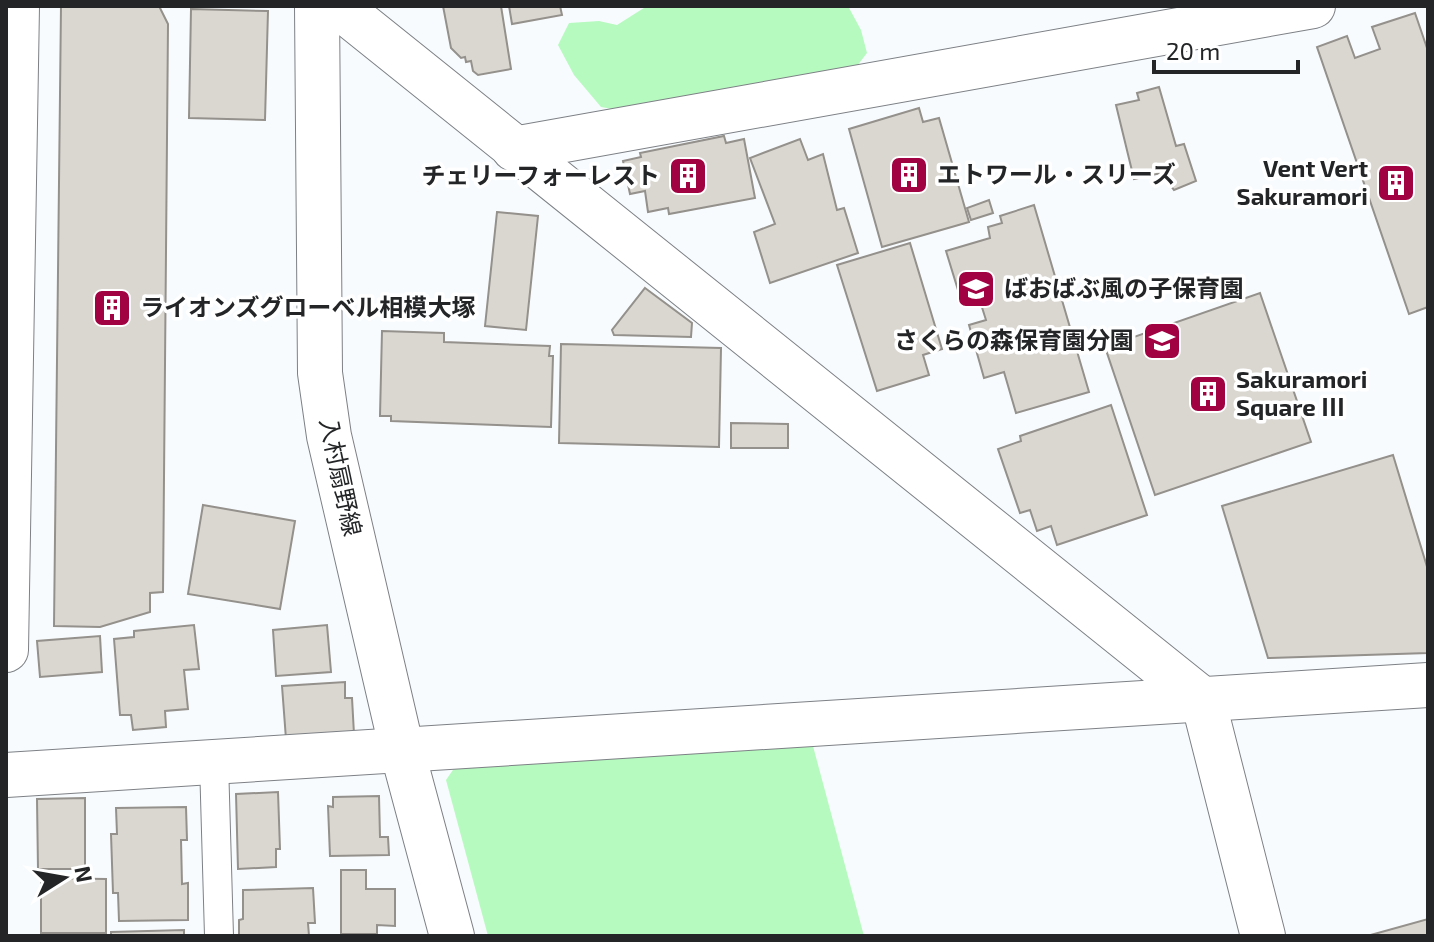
<svg xmlns="http://www.w3.org/2000/svg" width="1434" height="942" font-family="'Exo 2','Noto Sans JP',sans-serif">
<rect width="100%" height="100%" fill="#f8fbfe"/>
<g fill="#b7fac0">
<path d="M 647,6 L 848,6 L 861,30 L 867,53 L 847,79 L 623,111 L 601,107 L 574,75 L 558,45 L 569,23 L 599,21 L 617,25 Z"/>
<path d="M 813,746 L 864,936 L 488,936 L 446,780 L 455,767 Z"/>
</g>
<g fill="#dad7d1" stroke="#94908b" stroke-width="2">
<path d="M 61,6 L 159,6 L 168,24 L 163,592 L 150,593 L 150,612 L 100,627 L 54,626 Z"/>
<path d="M 443,6 L 501,6 L 511,69 L 478,75 L 473,71 L 471,61 L 466,62 L 465,57 L 461,58 L 451,48 Z"/>
<path d="M 509,6 L 560,6 L 562,15 L 512,24 Z"/>
<path d="M 191,9 L 268,11 L 265,120 L 189,118 Z"/>
<path d="M 1415,13 L 1428,51 L 1428,307 L 1409,314 L 1317,47 L 1347,36 L 1355,58 L 1380,49 L 1372,27 Z"/>
<path d="M 1159,87 L 1176,146 L 1184,144 L 1196,181 L 1174,190 L 1161,173 L 1134,179 L 1116,105 L 1139,100 L 1137,93 Z"/>
<path d="M 919,108 L 923,122 L 939,118 L 969,222 L 882,247 L 849,129 Z"/>
<path d="M 724,136 L 726,143 L 744,139 L 755,198 L 669,214 L 668,208 L 648,212 L 645,191 L 630,194 L 623,161 L 641,157 L 640,153 Z"/>
<path d="M 800,139 L 808,160 L 823,154 L 837,210 L 844,208 L 858,253 L 770,283 L 754,232 L 775,224 L 750,158 Z"/>
<path d="M 989,200 L 993,213 L 971,220 L 967,208 Z"/>
<path d="M 1034,205 L 1089,392 L 1016,413 L 1004,372 L 984,378 L 969,325 L 986,320 L 979,298 L 962,303 L 946,251 L 990,238 L 988,227 L 1002,223 L 1000,216 Z"/>
<path d="M 497,212 L 538,216 L 526,330 L 485,326 Z"/>
<path d="M 910,243 L 942,349 L 923,355 L 929,375 L 877,391 L 837,265 Z"/>
<path d="M 645,288 L 692,323 L 691,337 L 614,335 L 612,330 Z"/>
<path d="M 1260,293 L 1311,442 L 1155,495 L 1105,347 Z"/>
<path d="M 382,331 L 444,333 L 444,342 L 550,346 L 549,356 L 553,356 L 551,427 L 391,421 L 391,416 L 380,416 Z"/>
<path d="M 561,344 L 721,348 L 719,447 L 559,443 Z"/>
<path d="M 1111,405 L 1147,515 L 1057,545 L 1051,526 L 1037,531 L 1030,510 L 1020,513 L 998,449 L 1021,441 L 1020,436 Z"/>
<path d="M 731,423 L 788,424 L 788,448 L 731,448 Z"/>
<path d="M 1393,455 L 1428,570 L 1428,653 L 1268,658 L 1222,506 Z"/>
<path d="M 203,505 L 295,521 L 280,609 L 188,594 Z"/>
<path d="M 194,625 L 199,669 L 184,670 L 188,709 L 165,711 L 166,727 L 133,730 L 131,715 L 120,715 L 114,639 L 134,637 L 134,631 Z"/>
<path d="M 327,625 L 331,672 L 276,676 L 273,630 Z"/>
<path d="M 100,636 L 102,672 L 40,677 L 37,641 Z"/>
<path d="M 345,682 L 345,698 L 352,698 L 354,734 L 286,739 L 282,686 Z"/>
<path d="M 278,792 L 280,849 L 276,849 L 276,867 L 238,869 L 236,794 Z"/>
<path d="M 379,796 L 380,837 L 388,837 L 389,855 L 330,856 L 328,806 L 333,807 L 333,797 Z"/>
<path d="M 85,798 L 85,869 L 38,869 L 37,799 Z"/>
<path d="M 186,807 L 187,840 L 181,840 L 182,884 L 188,883 L 188,920 L 119,921 L 118,893 L 113,893 L 111,834 L 117,834 L 116,808 Z"/>
<path d="M 341,870 L 366,870 L 366,889 L 395,889 L 395,926 L 377,925 L 377,934 L 341,934 Z"/>
<path d="M 41,878 L 106,879 L 106,933 L 41,933 Z"/>
<path d="M 313,888 L 315,923 L 308,923 L 309,936 L 239,936 L 239,920 L 243,919 L 243,890 Z"/>
<path d="M 1428,919 L 1428,936 L 1367,936 Z"/>
<path d="M 184,930 L 184,936 L 111,936 L 111,932 Z"/>
</g>
<g fill="none" stroke-linecap="round" stroke-linejoin="round">
<defs>
<path id="lane" d="M 214,762 L 219,936"/>
<g id="street">
<path d="M 338,6 L 1203,700 L 1263,936"/>
<path d="M 514,149 L 1313,6"/>
<path d="M 6,650 L 17,6"/>
<path d="M 6,775 L 1428,685"/>
</g>
<path id="secondary" d="M 317,6 L 320,373 L 329,436 L 402,750 L 452,936"/>
</defs>
<use href="#lane" stroke="#7d8085" stroke-width="30"/>
<use href="#street" stroke="#7d8085" stroke-width="46"/>
<use href="#secondary" stroke="#7d8085" stroke-width="46"/>
<use href="#lane" stroke="#fff" stroke-width="28"/>
<use href="#street" stroke="#fff" stroke-width="44"/>
<use href="#secondary" stroke="#fff" stroke-width="44"/>
</g>
<defs>
<symbol id="building-square" viewBox="-11 -11 22 22"><rect x="-9" y="-9" width="18" height="18" rx="4" fill="#a00242" stroke="#fff"/><path d="M-4-6H4V6H1V3H-1V6H-4ZM-2.5-4.3h1.7v1.8h-1.7ZM.8-4.3h1.7v1.8H.8ZM-2.5-1h1.7V.8h-1.7ZM.8-1h1.7V.8H.8Z" fill="#fff"/></symbol>
<symbol id="school-square" viewBox="-11 -11 22 22"><rect x="-9" y="-9" width="18" height="18" rx="4" fill="#a00242" stroke="#fff"/><path d="M0-5L7-2L0 1L-7-2ZM-4 1L0 2.5L4 1V4Q0 6-4 4Z" fill="#fff"/></symbol>
</defs>
<g fill-rule="evenodd">
<use href="#building-square" x="887" y="153" width="44" height="44"/>
<use href="#building-square" x="666" y="154" width="44" height="44"/>
<use href="#building-square" x="1374" y="161" width="44" height="44"/>
<use href="#school-square" x="954" y="267" width="44" height="44"/>
<use href="#building-square" x="90" y="286" width="44" height="44"/>
<use href="#school-square" x="1140" y="319" width="44" height="44"/>
<use href="#building-square" x="1186" y="372" width="44" height="44"/>
</g>
<g text-anchor="middle" stroke-width="7" stroke-linejoin="round" paint-order="stroke">
<g font-size="24" font-weight="bold" fill="#232527" stroke="#fff" text-anchor="start">
<text x="1368" y="177" text-anchor="end">Vent Vert<tspan x="1368" dy="28">Sakuramori</tspan></text>
<text x="937" y="183">エトワール・スリーズ</text>
<text x="660" y="184" text-anchor="end">チェリーフォーレスト</text>
<text x="1004" y="297">ばおばぶ風の子保育園</text>
<text x="140" y="316">ライオンズグローベル相模大塚</text>
<text x="1134" y="349" text-anchor="end">さくらの森保育園分園</text>
<text x="1236" y="388">Sakuramori<tspan x="1236" dy="28">Square Ⅲ</tspan></text>
</g>
<g font-size="24" fill="#232527" stroke="#fff">
<text transform="translate(340 477) rotate(78)" y="8">入村扇野線</text>
</g>
</g>
<rect width="1434" height="942" fill="none" stroke="#232527" stroke-width="16"/>
<g transform="translate(64 878) rotate(79)" stroke="#ffffff" stroke-width="6" paint-order="stroke">
<path d="M0-6L14 30L0 20L-14 30Z" fill="#232527"/>
<text y="-12" font-size="22" font-weight="bold" text-anchor="middle" fill="#232527">N</text>
</g>
<path d="M1154 60v12h144v-12" fill="none" stroke="#232527" stroke-width="4"/>
<text x="1166" y="60" font-size="24" fill="#232527" stroke="#ffffff" stroke-width="6" paint-order="stroke">20 m</text>
</svg>
